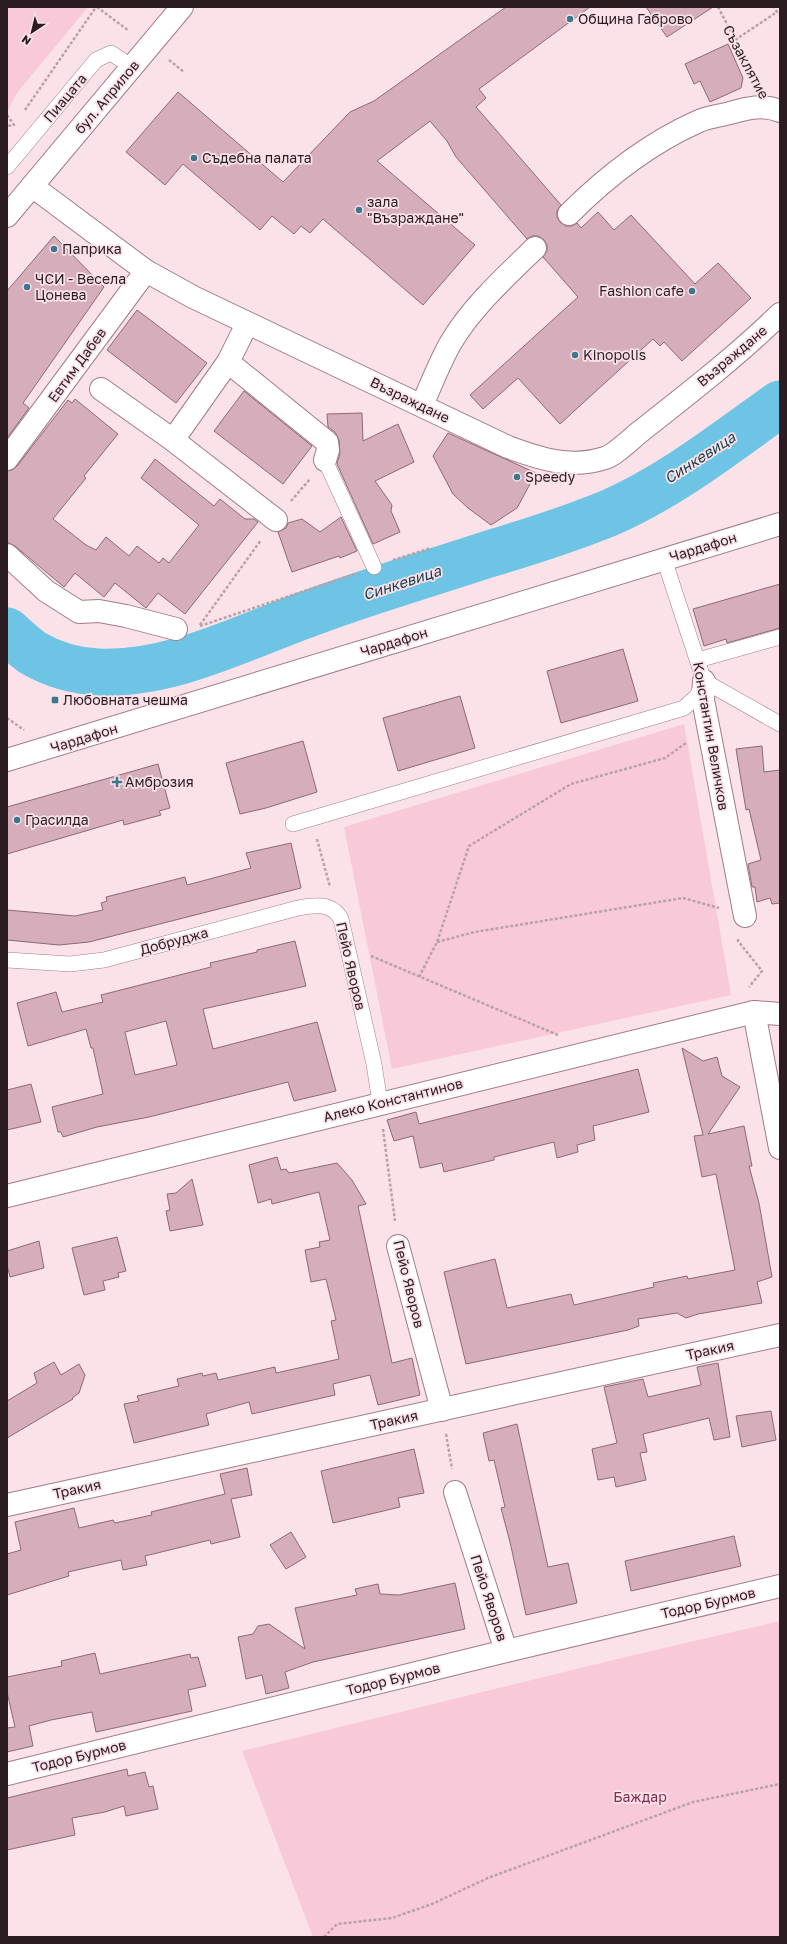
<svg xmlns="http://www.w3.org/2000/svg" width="787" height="1944" font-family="'Golos Text',sans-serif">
<rect width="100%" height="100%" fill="#fbe2e9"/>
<g fill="#f8c9d8">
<path d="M 7,7 L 88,7 L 17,93 L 7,113 Z"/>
<path d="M 684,724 L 731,995 L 392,1069 L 344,827 Z"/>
<path d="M 780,1621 L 780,1937 L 313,1937 L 242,1751 L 634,1655 Z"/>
</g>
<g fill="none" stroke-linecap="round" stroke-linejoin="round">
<path stroke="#6dc4e4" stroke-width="47" d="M 7,631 C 15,638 24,647 33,653 C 52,664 76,671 98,672 C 172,676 247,635 316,611 C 373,590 431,573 489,554 C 529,542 570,529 609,513 C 671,486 725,443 780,404"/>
</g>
<g fill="#d6aebb" stroke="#8c6974" fill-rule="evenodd">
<path d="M 506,7 L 590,7 L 479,89 L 486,98 L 476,107 L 561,205 L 557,211 L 557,217 L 560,222 L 566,226 L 572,226 L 577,223 L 581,228 L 598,212 L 614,230 L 631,215 L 695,284 L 718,263 L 751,298 L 682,361 L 664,342 L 660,346 L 653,339 L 560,424 L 518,378 L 483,409 L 470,395 L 578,297 L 543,257 L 547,251 L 547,245 L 544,240 L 538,236 L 532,236 L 527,239 L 456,157 L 447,141 L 430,121 L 377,161 L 475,245 L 423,305 L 323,219 L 310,233 L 301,226 L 294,234 L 272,216 L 260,230 L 183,164 L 165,185 L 126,152 L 178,92 L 283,182 L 350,112 L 374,101 Z"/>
<path d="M 646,7 L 713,7 L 667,37 Z"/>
<path d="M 728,44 L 743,78 L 741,88 L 710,102 L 700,81 L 694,84 L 685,64 Z"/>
<path d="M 54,236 L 104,287 L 23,403 L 29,408 L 7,438 L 7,291 Z"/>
<path d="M 137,310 L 207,363 L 176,403 L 107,350 Z"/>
<path d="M 244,391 L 312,446 L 283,484 L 214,431 Z"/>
<path d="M 75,399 L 118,434 L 84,476 L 86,478 L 53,519 L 86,545 L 96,550 L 106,537 L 129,556 L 137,546 L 159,563 L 163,558 L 169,563 L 199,525 L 141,478 L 155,459 L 214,506 L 220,499 L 245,519 L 254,519 L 258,522 L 185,614 L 158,593 L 146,608 L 115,583 L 104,597 L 75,573 L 64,587 L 15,546 L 7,542 L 7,471 L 12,470 L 17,466 L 68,400 L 72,403 Z"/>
<path d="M 362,413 L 363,441 L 398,424 L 414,462 L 375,481 L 392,505 L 391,511 L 400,532 L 373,544 L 337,464 L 340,453 L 339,440 L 335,432 L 328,427 L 327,414 Z"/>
<path d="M 448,433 L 536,473 L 517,508 L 491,525 L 468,508 L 453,494 L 433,456 Z"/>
<path d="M 341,517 L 357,551 L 340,558 L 339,556 L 292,572 L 278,532 L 286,528 L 288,523 L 302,519 L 320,532 Z"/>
<path d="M 780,584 L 780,628 L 727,643 L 726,639 L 704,646 L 693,609 Z"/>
<path d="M 623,649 L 638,701 L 561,723 L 547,671 Z"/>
<path d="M 460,696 L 475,748 L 398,771 L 383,718 Z"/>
<path d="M 303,741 L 317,792 L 266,808 L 240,814 L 226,763 Z"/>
<path d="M 762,746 L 764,772 L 780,770 L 780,903 L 772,904 L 770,898 L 757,902 L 755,887 L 752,887 L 748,864 L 761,860 L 749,809 L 746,810 L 736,749 Z"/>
<path d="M 158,764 L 170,808 L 159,811 L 161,815 L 124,825 L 123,820 L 7,854 L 7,807 Z"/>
<path d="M 291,843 L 301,888 L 89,942 L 59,945 L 7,940 L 7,910 L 75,916 L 103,910 L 101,903 L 107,901 L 106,897 L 185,877 L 187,885 L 251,868 L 246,853 Z"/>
<path d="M 295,941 L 306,986 L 203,1009 L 213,1049 L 317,1022 L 336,1091 L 294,1101 L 288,1082 L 149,1117 L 97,1127 L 63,1137 L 61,1132 L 58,1132 L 52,1107 L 103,1094 L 93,1048 L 91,1048 L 86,1029 L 28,1046 L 17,1003 L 56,992 L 62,1012 L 103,1002 L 101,995 L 211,967 L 210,963 L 257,952 L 257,950 ZM 166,1021 L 177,1065 L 135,1075 L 125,1032 Z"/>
<path d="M 682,1048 L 703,1061 L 717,1057 L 722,1076 L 740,1087 L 708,1134 L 744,1126 L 752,1166 L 749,1166 L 759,1203 L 772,1277 L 757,1282 L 762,1303 L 698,1314 L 686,1318 L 677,1313 L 638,1319 L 639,1326 L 628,1330 L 466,1364 L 444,1272 L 495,1259 L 507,1308 L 571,1294 L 574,1305 L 654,1287 L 653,1283 L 687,1276 L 688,1279 L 735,1270 L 716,1174 L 702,1177 L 694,1136 L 703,1135 Z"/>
<path d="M 638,1069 L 649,1112 L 593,1126 L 595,1140 L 577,1145 L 578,1152 L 557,1158 L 554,1142 L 494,1157 L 494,1160 L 444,1172 L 442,1163 L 420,1168 L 413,1136 L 394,1141 L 387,1120 L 416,1112 L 419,1124 Z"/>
<path d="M 31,1084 L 41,1122 L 7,1130 L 7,1090 Z"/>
<path d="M 277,1157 L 281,1170 L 286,1169 L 289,1173 L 337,1163 L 352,1180 L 366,1204 L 358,1206 L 392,1363 L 412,1358 L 420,1395 L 378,1405 L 370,1375 L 333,1384 L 335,1395 L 252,1414 L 249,1402 L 206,1414 L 209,1425 L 134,1443 L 124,1404 L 139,1401 L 137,1396 L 179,1386 L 177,1379 L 202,1373 L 203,1376 L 216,1373 L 218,1380 L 275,1367 L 276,1373 L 339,1359 L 331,1321 L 336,1320 L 326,1279 L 311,1282 L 305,1250 L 320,1247 L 319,1242 L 330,1240 L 319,1192 L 272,1204 L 271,1199 L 258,1203 L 249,1165 Z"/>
<path d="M 192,1179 L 203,1225 L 170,1231 L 166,1211 L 170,1210 L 167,1194 L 176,1193 Z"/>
<path d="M 117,1237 L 126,1271 L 118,1273 L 119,1277 L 103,1281 L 105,1290 L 84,1295 L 72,1248 Z"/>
<path d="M 39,1241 L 44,1268 L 10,1277 L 7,1265 L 7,1251 Z"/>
<path d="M 54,1362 L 61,1375 L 79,1364 L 85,1375 L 79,1393 L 72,1398 L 73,1399 L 7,1438 L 7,1401 L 37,1383 L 34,1373 Z"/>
<path d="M 718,1363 L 730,1437 L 714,1440 L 709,1418 L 643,1434 L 647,1452 L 640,1453 L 646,1480 L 616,1487 L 614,1477 L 598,1480 L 592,1449 L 617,1443 L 604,1387 L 643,1379 L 648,1397 L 701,1385 L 697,1367 Z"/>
<path d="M 771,1411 L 776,1440 L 742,1447 L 736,1416 Z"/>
<path d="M 517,1424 L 548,1567 L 568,1563 L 577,1603 L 526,1615 L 510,1542 L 501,1508 L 505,1507 L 494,1460 L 489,1461 L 483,1433 Z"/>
<path d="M 414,1449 L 424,1493 L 398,1498 L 400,1507 L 333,1523 L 321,1471 Z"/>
<path d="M 247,1468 L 252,1495 L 231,1499 L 240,1537 L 211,1544 L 210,1540 L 145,1556 L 147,1565 L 123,1570 L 121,1560 L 68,1572 L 69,1576 L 7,1595 L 7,1554 L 21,1550 L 15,1522 L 74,1508 L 79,1528 L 113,1520 L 115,1523 L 152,1515 L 151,1512 L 225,1494 L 220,1474 Z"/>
<path d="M 291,1532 L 306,1557 L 286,1569 L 270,1545 Z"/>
<path d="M 734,1536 L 741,1566 L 631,1591 L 625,1561 Z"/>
<path d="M 455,1583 L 465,1629 L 313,1662 L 285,1672 L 289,1688 L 266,1694 L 262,1675 L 246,1679 L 238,1637 L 253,1634 L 258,1626 L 269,1624 L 305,1649 L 295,1608 L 357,1595 L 355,1589 L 378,1584 L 380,1594 L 399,1595 Z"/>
<path d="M 95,1653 L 100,1674 L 190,1654 L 191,1658 L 198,1657 L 206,1686 L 188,1690 L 192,1711 L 96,1732 L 92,1712 L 51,1720 L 29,1726 L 33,1746 L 7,1752 L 7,1728 L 15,1727 L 7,1692 L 7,1677 L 62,1666 L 61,1661 Z"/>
<path d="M 127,1769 L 128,1776 L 145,1772 L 149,1787 L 153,1786 L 158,1809 L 126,1816 L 124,1806 L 105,1812 L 72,1818 L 75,1835 L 7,1850 L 7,1798 Z"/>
</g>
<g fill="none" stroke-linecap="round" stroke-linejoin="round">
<defs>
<g id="lane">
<path d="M 7,167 L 96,60 L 111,53 L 132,67"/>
<path d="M 325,460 L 374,567"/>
<path d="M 664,559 L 704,681"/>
<path d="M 698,660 L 780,637"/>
<path d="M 704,681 L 780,724"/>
<path d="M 293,824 L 684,708 L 697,696 L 703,684"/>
<path d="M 7,960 L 70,964 L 104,960 L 298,908 C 314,905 332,902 341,919 L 374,1064 L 380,1103"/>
</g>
<g id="street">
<path d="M 32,186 L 146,271 L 193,297 L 508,447 C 540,459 571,469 605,458 C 615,455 632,438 641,431 C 688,394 737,356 780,314"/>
<path d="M 569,214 C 606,177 650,143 697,122 C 707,117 719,116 730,113 C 748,108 762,104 780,111"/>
<path d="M 228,362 L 327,442 L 328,450 L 325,460"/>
<path d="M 101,389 L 173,440 L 276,520"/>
<path d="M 422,405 C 431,385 439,364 450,344 C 471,308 505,277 535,248"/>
<path d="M 173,440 L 228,362 L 247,324"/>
<path d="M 7,459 L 146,271"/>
<path d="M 7,555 L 46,591 L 79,612 L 99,611 L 126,616 L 176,629"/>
<path d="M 704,681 L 703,700 L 745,916"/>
<path d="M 754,1012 L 780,1148"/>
<path d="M 398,1246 L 442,1410"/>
<path d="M 455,1492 L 506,1651"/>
<path d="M 7,1505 L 780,1335"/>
<path d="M 7,1774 L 506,1651 L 780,1586"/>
</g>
<g id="secondary">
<path d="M 7,216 L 182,7"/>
<path d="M 7,760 L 780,524"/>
<path d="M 7,1196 L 754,1012 L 780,1014"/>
</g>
</defs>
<use href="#lane" stroke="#a07c88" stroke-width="16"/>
<use href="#street" stroke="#a07c88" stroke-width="24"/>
<use href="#secondary" stroke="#a07c88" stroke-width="24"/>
<g stroke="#b8a2a8" stroke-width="2.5" stroke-dasharray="3 2" stroke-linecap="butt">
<path d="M 97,7 L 129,31"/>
<path d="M 718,7 L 758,83"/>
<path d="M 735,40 L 777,12 L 774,7"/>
<path d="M 169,60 L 184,72"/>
<path d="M 25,110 L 96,7"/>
<path d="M 7,115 L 14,125 L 7,126"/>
<path d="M 291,501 L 310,479"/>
<path d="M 393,560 L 431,548"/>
<path d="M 200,625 L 261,540"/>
<path d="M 200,626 L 355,574"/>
<path d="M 7,718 L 24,730"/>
<path d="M 317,839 L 330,887"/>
<path d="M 738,939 L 738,941 L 762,971 L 749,987"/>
<path d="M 437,942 L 475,932 L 683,898 L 719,908"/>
<path d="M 371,956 L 558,1035"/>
<path d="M 419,977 L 437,942 L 469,846 L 571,784 L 665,758 L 686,743"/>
<path d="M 383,1129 L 395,1221"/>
<path d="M 446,1434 L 452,1469"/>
<path d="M 324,1937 L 337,1924 L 392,1918 L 432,1904 L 488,1878 L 693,1802 L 780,1784"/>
</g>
<use href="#lane" stroke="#fff" stroke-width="15"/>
<use href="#street" stroke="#fff" stroke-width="22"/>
<use href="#secondary" stroke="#fff" stroke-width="22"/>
</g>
<g fill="#3b788e" stroke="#fbe2e9" stroke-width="1.5">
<circle cx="570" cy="19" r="4"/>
<circle cx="194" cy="158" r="4"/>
<circle cx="359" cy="210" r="4"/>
<circle cx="54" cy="249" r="4"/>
<circle cx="27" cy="287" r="4"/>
<circle cx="692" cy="291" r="4"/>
<circle cx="575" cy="355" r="4"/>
<circle cx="517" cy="477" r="4"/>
<rect x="51" y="696" width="8" height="8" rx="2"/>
<path d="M115 776h4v4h4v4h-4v4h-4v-4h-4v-4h4z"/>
<circle cx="17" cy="820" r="4"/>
</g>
<g text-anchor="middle" stroke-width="3.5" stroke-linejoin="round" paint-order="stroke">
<g font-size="14" fill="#2a1c21" stroke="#fbe2e9" text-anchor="start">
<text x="578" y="24">Община Габрово</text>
<text x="202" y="163">Съдебна палата</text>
<text x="367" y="207">зала<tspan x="367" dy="16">"Възраждане"</tspan></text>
<text x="62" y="254">Паприка</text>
<text x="35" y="284">ЧСИ - Весела<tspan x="35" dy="16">Цонева</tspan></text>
<text x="684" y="296" text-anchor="end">Fashion cafe</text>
<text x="583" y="360">Kinopolis</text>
<text x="525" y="482">Speedy</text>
<text x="63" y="705">Любовната чешма</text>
<text x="125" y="787">Амброзия</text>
<text x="25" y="825">Грасилда</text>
</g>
<g font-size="14" fill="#2a1c21" stroke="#fbe2e9">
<text transform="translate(746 62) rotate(62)" y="5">Съзаклятие</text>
<text transform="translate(107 97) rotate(-50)" y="5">бул. Априлов</text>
<text transform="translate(65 98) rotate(-50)" y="5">Пиацата</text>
<text transform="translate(732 356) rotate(-40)" y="5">Възраждане</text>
<text transform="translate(77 365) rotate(-54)" y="5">Евтим Дабев</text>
<text transform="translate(410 400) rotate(26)" y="5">Възраждане</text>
<text transform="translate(703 547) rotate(-17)" y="5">Чардафон</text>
<text transform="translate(394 642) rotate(-17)" y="5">Чардафон</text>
<text transform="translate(711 736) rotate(80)" y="5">Константин Величков</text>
<text transform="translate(84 738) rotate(-17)" y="5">Чардафон</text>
<text transform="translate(174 941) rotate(-15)" y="5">Добруджа</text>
<text transform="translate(351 966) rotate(77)" y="5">Пейо Яворов</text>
<text transform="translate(393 1100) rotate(-14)" y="5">Алеко Константинов</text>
<text transform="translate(409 1284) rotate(76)" y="5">Пейо Яворов</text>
<text transform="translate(710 1350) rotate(-12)" y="5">Тракия</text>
<text transform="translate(394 1420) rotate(-12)" y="5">Тракия</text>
<text transform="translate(77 1489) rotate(-12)" y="5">Тракия</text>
<text transform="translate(489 1598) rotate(72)" y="5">Пейо Яворов</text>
<text transform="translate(708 1603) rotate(-13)" y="5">Тодор Бурмов</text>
<text transform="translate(393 1679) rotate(-14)" y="5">Тодор Бурмов</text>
<text transform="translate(79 1756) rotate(-14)" y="5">Тодор Бурмов</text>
</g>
<g font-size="14" fill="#812a50" stroke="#fbe2e9">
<text x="640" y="1802">Баждар</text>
</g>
<g font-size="15" font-style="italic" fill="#153d4b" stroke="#fbe2e9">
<text transform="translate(700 458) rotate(-33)" y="5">Синкевица</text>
<text transform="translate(402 583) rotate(-18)" y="5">Синкевица</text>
</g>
</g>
<rect width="787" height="1944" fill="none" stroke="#2a1c21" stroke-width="16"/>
<g transform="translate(32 32) rotate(215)" stroke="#fbe2e9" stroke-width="3" paint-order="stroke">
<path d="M0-3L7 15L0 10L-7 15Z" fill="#2a1c21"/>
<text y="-6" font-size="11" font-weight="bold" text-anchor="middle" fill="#2a1c21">N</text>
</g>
</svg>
